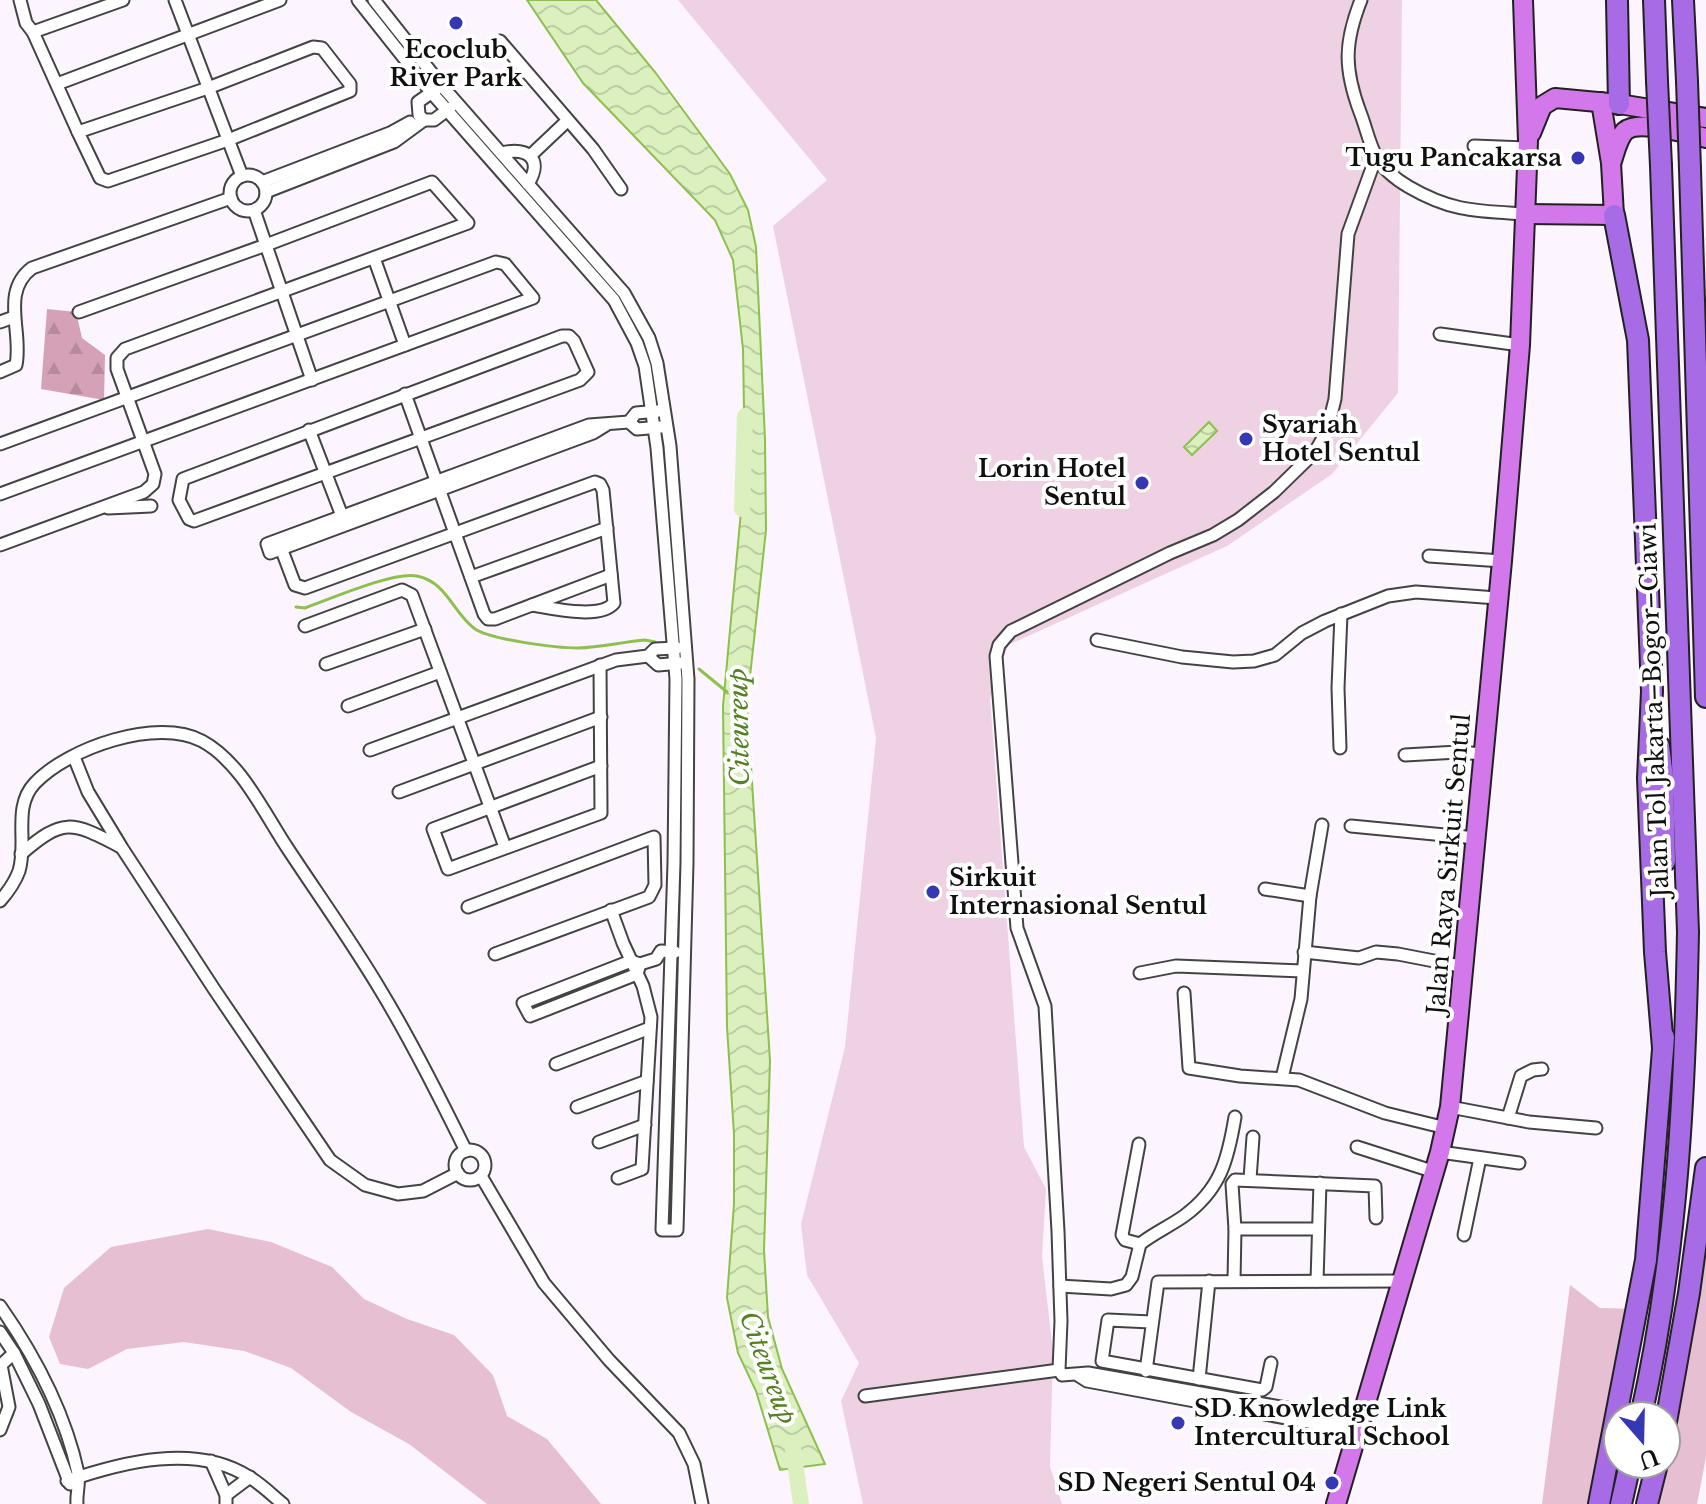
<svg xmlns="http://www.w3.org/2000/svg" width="1706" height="1504" font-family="'Libre Baskerville',serif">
<defs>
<pattern id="forest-firs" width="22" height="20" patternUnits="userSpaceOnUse" patternTransform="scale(2)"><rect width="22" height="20" fill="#d5a1b6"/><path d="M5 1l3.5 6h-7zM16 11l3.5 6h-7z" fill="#b68a9b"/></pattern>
<pattern id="water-waves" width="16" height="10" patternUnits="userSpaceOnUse" patternTransform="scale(2)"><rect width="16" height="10" fill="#dbf0be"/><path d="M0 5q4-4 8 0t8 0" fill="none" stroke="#bbcda2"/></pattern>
</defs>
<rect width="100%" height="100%" fill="#fcf4fe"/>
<g fill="#e6c0d2">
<path d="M 1706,1168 L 1706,1457 L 1697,1504 L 1647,1504 L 1666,1464 L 1666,1422 Z"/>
<path d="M 208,1229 L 271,1242 L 332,1267 L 364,1299 L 407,1319 L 454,1335 L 493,1375 L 507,1416 L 547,1439 L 601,1504 L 487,1504 L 409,1444 L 351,1412 L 291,1368 L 244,1351 L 184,1342 L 127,1349 L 88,1369 L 60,1364 L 49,1337 L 64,1288 L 111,1247 Z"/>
<path d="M 1570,1285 L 1600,1308 L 1639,1309 L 1599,1504 L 1542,1504 Z"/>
</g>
<path fill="url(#forest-firs)" d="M 47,309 L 76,312 L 82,338 L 105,355 L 104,400 L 41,389 Z"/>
<path fill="#eed1e3" d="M 678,0 L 1402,0 L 1398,393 L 1332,474 L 1227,546 L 1008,645 L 990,698 L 1024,1147 L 1046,1189 L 1042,1256 L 1053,1352 L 1050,1467 L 1062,1504 L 863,1504 L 841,1401 L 859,1363 L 807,1275 L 801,1224 L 845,1047 L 876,738 L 773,226 L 827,180 Z"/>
<g fill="url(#water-waves)" stroke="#8dc04c" stroke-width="2">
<path d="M 527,0 L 596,0 L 655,72 L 730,174 L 748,210 L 756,247 L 765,439 L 766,530 L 747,704 L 770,1061 L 764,1250 L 768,1317 L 782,1369 L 825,1464 L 780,1470 L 756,1391 L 738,1353 L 727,1298 L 734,1204 L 734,1134 L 727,1027 L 723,706 L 745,468 L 743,349 L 733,260 L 715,220 L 583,83 Z"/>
<path d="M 1209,422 L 1217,431 L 1192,455 L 1184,447 Z"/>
</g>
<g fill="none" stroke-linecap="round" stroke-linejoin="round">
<g stroke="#8dc04c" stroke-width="3">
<path d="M 296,607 L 305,608 C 330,599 394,571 417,576 C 447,582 453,613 475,629 C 492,640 557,648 578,648 C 600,647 623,642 645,640 L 655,642"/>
<path d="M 699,669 L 727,692"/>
</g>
<g stroke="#dbf0be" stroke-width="16">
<path d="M 742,509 L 745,416"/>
<path d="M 793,1449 L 801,1504"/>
</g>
<defs>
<g id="minor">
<path d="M 20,0 L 26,23 L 33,32"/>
<path d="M 175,0 L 242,176"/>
<path d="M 358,0 L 431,92 L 614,300 L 637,343 L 645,366 L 657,448 L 676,679 L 674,863 L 662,1230 L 677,1230 L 687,863 L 688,679 L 670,446 L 657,363 L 649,338 L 624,293 L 442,86 L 374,0"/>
<path d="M 1361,0 C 1344,43 1344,69 1360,112 C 1366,127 1369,144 1377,158 C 1384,170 1397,180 1409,187 C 1452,212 1477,211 1526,214"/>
<path d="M 500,41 L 593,149 L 621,189"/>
<path d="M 313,47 L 322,48 L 350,84 L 350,91 L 228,140 L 108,181 L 100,178 L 78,132 L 208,88 Z"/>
<path d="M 57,84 L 280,0"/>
<path d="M 438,88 L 418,102 L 419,115 L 424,120 L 434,120 L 450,108"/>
<path d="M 78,132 L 33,32 L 123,0"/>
<path d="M 1474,146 L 1528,148"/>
<path d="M 501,153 C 527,147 544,158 528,184"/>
<path d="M 530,156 L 567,121"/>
<circle cx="248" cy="193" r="18"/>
<path d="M 262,182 L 390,133 L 410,122"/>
<path d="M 266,192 L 394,142 L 424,120"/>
<path d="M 254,210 L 312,380"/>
<path d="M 374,258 L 405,345"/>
<path d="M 0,322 L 14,317"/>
<path d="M 1440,334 L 1520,345"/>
<path d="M 562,336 L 569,336 L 574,341 L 588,372 L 580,380 L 194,521 L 189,519 L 179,500 L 183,479 Z"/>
<path d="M 0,372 L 16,365 C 23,332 0,292 32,268 L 231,198"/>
<path d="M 405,394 L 484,614 L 488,619 L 495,619 L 611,575"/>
<path d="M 629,422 L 636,413 L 659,411"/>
<path d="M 606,425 L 593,433 L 270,553 L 267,544 L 589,425 L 629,422 L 637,429 L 661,427"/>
<path d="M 309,430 L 344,521"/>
<path d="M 0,444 L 496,262 L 505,264 L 533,298 L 0,494"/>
<path d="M 108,508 L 151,506"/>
<path d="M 0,545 L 144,492 L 153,484 L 155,474 L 117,369 L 117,358 L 125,349 L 468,223 L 432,182 L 266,245 L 79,312"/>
<path d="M 281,548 L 295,585 L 305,588 L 595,482 L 600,484 L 603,490 L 614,603 C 600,620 551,608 532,605"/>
<path d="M 1429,556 L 1502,561"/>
<path d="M 471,577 L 607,528"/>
<path d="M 305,626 L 402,590 L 412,595 L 505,847"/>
<path d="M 1097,640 L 1182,657 L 1233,662 L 1254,661 L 1275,655 L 1302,633 L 1325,621 L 1388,596 L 1416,592 L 1497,598"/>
<path d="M 648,656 L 658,665 L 681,663"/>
<path d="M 326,664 L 425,629"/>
<path d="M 600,665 L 601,813 L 448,869 L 433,829 L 601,766"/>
<path d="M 348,706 L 440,672"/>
<path d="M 1340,748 L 1338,688 L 1341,614"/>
<path d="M 370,750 L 616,660 L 648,656 L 655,649 L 677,648"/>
<path d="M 1405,755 L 1458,752 L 1483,754"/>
<path d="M 74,757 L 88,792 L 122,848 L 214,989 L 330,1160 L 365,1185 L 398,1194 L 423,1191 L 458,1173"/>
<path d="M 399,792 L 601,717"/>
<path d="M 1351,826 L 1476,838"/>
<path d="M 21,854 C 63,818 71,821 119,846"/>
<path d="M 1265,889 L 1310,896"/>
<path d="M 0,901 C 7,893 15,882 19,871 C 28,842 12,807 35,783 C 68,748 157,717 202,741 C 241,762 264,813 288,849 C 319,896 352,942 381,991 C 412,1042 439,1096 466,1151"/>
<path d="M 468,907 L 654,837 L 655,885 L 649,897 L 495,954"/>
<path d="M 611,910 L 623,943 L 643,986 L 651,1017 L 642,1169 L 618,1178"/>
<path d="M 1304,952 L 1359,958 L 1376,952 L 1398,954 L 1465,967"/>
<path d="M 640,964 L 637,974 L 530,1016 L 523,1003 L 631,961 L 640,964 L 656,959 L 661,951 L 675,952"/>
<path d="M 1140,973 L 1176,966 L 1303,971"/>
<path d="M 1184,993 L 1189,1068 L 1240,1076 L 1299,1080 L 1385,1113 L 1446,1128"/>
<path d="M 556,1064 L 650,1028"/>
<path d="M 1282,1078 L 1301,999 L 1310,896 L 1322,825"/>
<path d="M 577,1107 L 647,1081"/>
<path d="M 1450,1107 L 1529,1122 L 1596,1128"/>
<path d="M 1508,1118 L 1521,1076 L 1533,1070 L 1542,1069"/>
<path d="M 599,1142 L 645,1125"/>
<path d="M 1139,1144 L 1122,1235 L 1125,1240 L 1140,1244"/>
<path d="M 1357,1147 L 1435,1172"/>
<circle cx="470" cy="1165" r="15"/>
<path d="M 1440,1152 L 1519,1163"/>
<path d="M 481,1176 L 544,1283 L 609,1360 L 679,1433 L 694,1464 L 702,1504"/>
<path d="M 1250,1179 L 1253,1137"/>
<path d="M 1235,1229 L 1318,1229"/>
<path d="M 1464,1235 L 1480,1158"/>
<path d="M 1234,1281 L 1235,1229 L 1232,1184 L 1235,1180 L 1375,1186 L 1376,1218"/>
<path d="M 1317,1281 L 1320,1183"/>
<path d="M 1060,1286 L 1111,1289 L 1126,1285 L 1132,1277 L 1140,1244 C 1154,1233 1170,1226 1184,1216 C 1221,1189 1228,1159 1235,1117"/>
<path d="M 0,1306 C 35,1356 65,1413 78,1473 C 80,1483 76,1494 77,1504"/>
<path d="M 1151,1322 L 1108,1320 L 1102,1361 L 1262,1390 L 1266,1387 L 1271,1363"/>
<path d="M 0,1332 L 14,1353 L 39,1404 L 70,1484"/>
<path d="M 1146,1371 L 1158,1282 L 1403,1281"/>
<path d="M 1079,1376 L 1087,1381 L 1356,1431"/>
<path d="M 1199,1379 L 1209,1281"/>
<path d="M 865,1396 L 1059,1370"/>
<path d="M 1360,1421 L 1088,1373 L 1062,1375 L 1059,1370 L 1061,1321 L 1058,1231 L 1045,1006 L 1017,928 L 996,656 L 999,645 L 1011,631 L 1170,553 L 1213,535 L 1238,520 L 1274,492 L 1315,452 L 1327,431 L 1335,399 L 1348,234 L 1376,157"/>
<path d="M 0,1430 L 9,1407 L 1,1365 L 14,1353"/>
<path d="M 211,1461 L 226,1495 L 226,1504"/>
<path d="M 67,1481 C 122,1462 196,1443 249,1477 C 261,1484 272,1495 283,1504"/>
<path d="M 226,1495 L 250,1477"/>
</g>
<g id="primary">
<path d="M 1531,133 L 1542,106 L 1555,98 L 1619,104 L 1706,118"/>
<path d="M 1612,161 C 1615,152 1618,138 1625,131 C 1639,119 1688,134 1706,138"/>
<path d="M 1526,214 L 1614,215 L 1611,163 L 1601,102"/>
<path d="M 1336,1504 L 1440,1152 L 1450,1107 L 1502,561 L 1520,345 L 1528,141 L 1523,0"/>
</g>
<g id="motorway">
<path d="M 1617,0 L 1619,104"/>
<path d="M 1654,0 L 1657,81"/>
<path d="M 1683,0 L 1687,81"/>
<path d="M 1690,169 L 1706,697"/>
<path d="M 1614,215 L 1638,340 L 1652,691 L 1648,778 L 1655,952 L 1663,1048"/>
<path d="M 1659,746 L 1663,777 L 1665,861"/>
<path d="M 1641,1416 C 1677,1257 1685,1094 1688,932 L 1661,166"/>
<path d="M 1666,1422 L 1689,1293 L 1706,1168"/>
<path d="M 1599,1504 L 1646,1260 L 1664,1037"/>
<path d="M 1621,1504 L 1630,1464"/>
<path d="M 1647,1504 L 1657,1464"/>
</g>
</defs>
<use href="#minor" stroke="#434343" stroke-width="15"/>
<use href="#primary" stroke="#212121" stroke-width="22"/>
<use href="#motorway" stroke="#212121" stroke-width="24"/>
<use href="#minor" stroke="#fff" stroke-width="11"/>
<use href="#primary" stroke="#d378ea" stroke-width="18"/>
<use href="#motorway" stroke="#a76be5" stroke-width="20"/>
<defs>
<g id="motorway-bridge">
<path d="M 1657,81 L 1661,166"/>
<path d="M 1687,81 L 1690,169"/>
</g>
</defs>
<use href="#motorway-bridge" stroke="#212121" stroke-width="24" stroke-linecap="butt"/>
<use href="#motorway-bridge" stroke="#a76be5" stroke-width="20"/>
</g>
<g fill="#3637b2" stroke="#fff" stroke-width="3">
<circle cx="456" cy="23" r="8"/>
<circle cx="1578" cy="158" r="8"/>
<circle cx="1246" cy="439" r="8"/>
<circle cx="1142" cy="483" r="8"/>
<circle cx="933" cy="892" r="8"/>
<circle cx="1178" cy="1423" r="8"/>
<circle cx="1332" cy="1483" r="8"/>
</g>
<g text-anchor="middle" stroke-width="8" stroke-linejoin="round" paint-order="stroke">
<g font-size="24" font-weight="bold" fill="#101010" stroke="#fff" text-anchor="end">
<text x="456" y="58" text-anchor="middle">Ecoclub<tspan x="456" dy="28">River Park</tspan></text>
<text x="1562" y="166">Tugu Pancakarsa</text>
<text x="1262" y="433" text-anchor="start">Syariah<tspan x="1262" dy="28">Hotel Sentul</tspan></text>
<text x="1126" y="477">Lorin Hotel<tspan x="1126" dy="28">Sentul</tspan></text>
<text x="949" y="886" text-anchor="start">Sirkuit<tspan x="949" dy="28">Internasional Sentul</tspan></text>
<text x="1194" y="1417" text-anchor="start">SD Knowledge Link<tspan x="1194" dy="28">Intercultural School</tspan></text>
<text x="1316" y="1491">SD Negeri Sentul 04</text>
</g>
<g font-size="24" fill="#101010" stroke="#fff">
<text transform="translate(1654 710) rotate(-92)" y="8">Jalan Tol Jakarta–Bogor–Ciawi</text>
<text transform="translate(1449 864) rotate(-85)" y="8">Jalan Raya Sirkuit Sentul</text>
</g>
<g font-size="26" font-style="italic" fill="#548222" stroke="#fff">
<text transform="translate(739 727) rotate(-91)" y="9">Citeureup</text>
<text transform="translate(768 1368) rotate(70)" y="9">Citeureup</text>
</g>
</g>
<g transform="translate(1642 1440) rotate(160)"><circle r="38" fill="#ffffff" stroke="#9f9f9f" stroke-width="2"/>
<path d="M0-6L14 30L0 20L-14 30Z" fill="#3637b2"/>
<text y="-12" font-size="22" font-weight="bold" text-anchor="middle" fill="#101010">U</text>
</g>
</svg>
